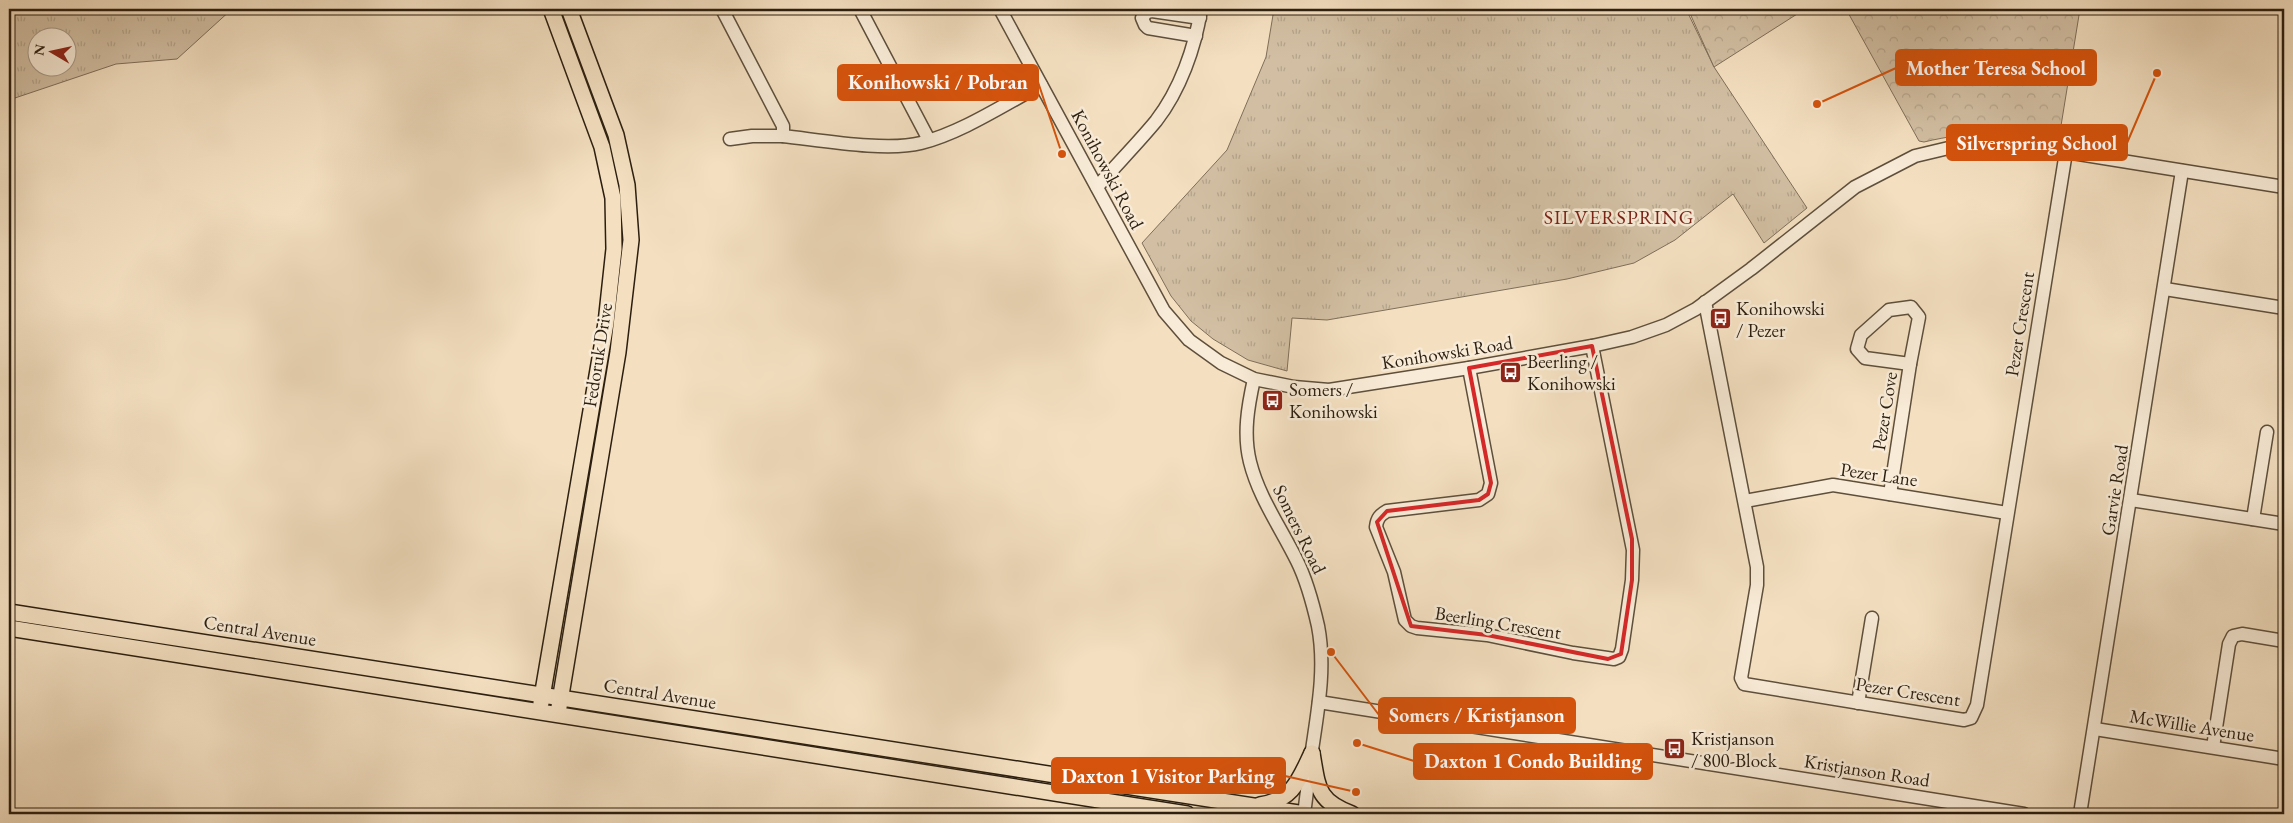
<svg xmlns="http://www.w3.org/2000/svg" width="2293" height="823" font-family="'EB Garamond',serif">
<defs>
<pattern id="grass-tufts" width="24" height="20" patternUnits="userSpaceOnUse" patternTransform="scale(1.25)"><rect width="24" height="20" fill="#d2bfa3"/><path d="M3 7l-1-3M5 7V3M7 7l1-3M15 17l-1-3M17 17v-4M19 17l1-3" fill="none" stroke="#b4a48b"/></pattern>
<pattern id="forest-crowns" width="20" height="18" patternUnits="userSpaceOnUse" patternTransform="scale(1.25)"><rect width="20" height="18" fill="#d2bfa3"/><path d="M2 6a3 3 0 1 1 6 0M12 15a3 3 0 1 1 6 0" fill="none" stroke="#b4a48b"/></pattern>
</defs>
<rect width="100%" height="100%" fill="#f4e0c1"/>
<filter id="stains"><feTurbulence type="fractalNoise" baseFrequency=".004" numOctaves="4"/><feColorMatrix values="0 0 0 0 .2 0 0 0 0 .09 0 0 0 0 .02 0 0 0 .5 -.17"/></filter>
<radialGradient id="worn" r=".72"><stop offset=".6" stop-color="#630" stop-opacity="0"/><stop offset="1" stop-color="#630" stop-opacity=".3"/></radialGradient>
<g fill="url(#grass-tufts)" stroke="#7f6f5a" fill-rule="evenodd">
<path d="M 9,9 L 232,9 L 177,59 L 116,64 L 9,100 ZM 38,38 L 68,38 L 68,68 L 38,68 Z"/>
<path d="M 1274,9 L 1686,9 L 1714,67 L 1807,208 L 1764,243 L 1733,194 L 1675,240 L 1634,263 L 1567,279 L 1327,320 L 1292,318 L 1287,371 L 1248,360 L 1213,339 L 1191,321 L 1171,296 L 1142,243 L 1227,150 L 1266,57 Z"/>
</g>
<g fill="url(#forest-crowns)" stroke="#7f6f5a">
<path d="M 1688,9 L 1805,9 L 1714,67 Z"/>
<path d="M 1846,9 L 2080,9 L 2059,138 C 2013,130 1970,131 1924,142 L 1919,141 Z"/>
</g>
<g fill="none" stroke-linecap="round" stroke-linejoin="round">
<defs>
<g id="minor">
<path d="M 722,9 L 783,126 L 783,136 C 820,140 886,152 921,143 C 963,132 1003,105 1041,85"/>
<path d="M 860,9 L 929,140"/>
<path d="M 1000,9 L 1164,311 L 1189,340 L 1221,363 L 1254,379 L 1294,387 L 1329,390 L 1469,368 L 1592,346 L 1632,337 L 1666,325 L 1696,309 L 1751,269 L 1855,187 L 1915,156 L 1957,146 L 1995,142 L 2035,147 L 2284,187"/>
<path d="M 1196,36 L 1148,28 L 1145,25 L 1142,18 L 1147,12 L 1152,11 L 1200,18"/>
<path d="M 730,139 L 752,136 L 783,136"/>
<path d="M 1097,187 C 1116,165 1137,144 1156,121 C 1180,90 1195,48 1201,9"/>
<path d="M 2165,289 L 2284,308"/>
<path d="M 1705,302 L 1757,567 L 1757,585 L 1741,678 L 1744,684 L 1964,720 L 1971,718 L 1977,705 L 2066,152"/>
<path d="M 1911,307 L 1919,317 L 1910,364 L 1865,358 L 1857,349 L 1861,335 L 1889,310 Z"/>
<path d="M 1469,368 L 1491,483 L 1488,494 L 1479,500 L 1387,511 C 1380,515 1377,518 1376,527 L 1394,572 L 1405,620 L 1411,626 L 1417,628 L 1487,635 L 1573,653 L 1614,659 L 1619,657 L 1622,649 L 1632,580 L 1633,550 L 1592,346"/>
<path d="M 1254,379 C 1248,406 1243,434 1250,462 C 1259,498 1281,528 1297,561 C 1307,581 1313,604 1318,626 C 1326,667 1318,709 1312,750 C 1309,772 1307,793 1304,814"/>
<path d="M 1890,494 L 1910,364"/>
<path d="M 2131,500 L 2284,524"/>
<path d="M 1745,501 L 1833,485 L 2007,513"/>
<path d="M 2253,519 L 2267,432"/>
<path d="M 1319,702 L 2024,814"/>
<path d="M 1858,703 L 1872,618"/>
<path d="M 2095,729 L 2284,759"/>
<path d="M 2213,747 L 2229,644 L 2233,636 L 2242,634 L 2284,641"/>
<path d="M 2080,814 L 2182,171"/>
</g>
<g id="major">
<path d="M 9,612 L 1305,814"/>
<path d="M 9,628 L 1187,814"/>
<path d="M 541,703 L 606,323 L 614,249 L 613,198 L 602,147 L 551,9"/>
<path d="M 559,707 L 618,352 L 631,240 L 627,185 L 616,135 L 569,9"/>
<path d="M 1312,753 C 1318,788 1317,801 1352,814"/>
<path d="M 1260,805 C 1293,800 1299,780 1312,753"/>
</g>
</defs>
<use href="#minor" stroke="#5e4f3c" stroke-width="15"/>
<use href="#major" stroke="#2c1f10" stroke-width="18"/>
<use href="#minor" stroke="#f8ebd7" stroke-width="12"/>
<use href="#major" stroke="#f4e0c1" stroke-width="15"/>
</g>
<path fill="none" stroke="#d62828" stroke-width="4" stroke-linejoin="round" d="M 1592,346 L 1632,539 L 1632,580 L 1621,654 L 1608,659 L 1487,635 L 1411,626 L 1377,522 L 1387,511 L 1479,500 L 1488,494 L 1491,483 L 1469,368 Z"/>
<defs>
<symbol id="bus-square" viewBox="-11 -11 22 22"><rect x="-9" y="-9" width="18" height="18" rx="4" fill="#8f2418" stroke="#f8ebd7"/><path d="M-5-6H5V4H4V6H2V4H-2V6H-4V4H-5ZM-3.5-4V0h7V-4ZM-3.5 1.2v1.5H-2V1.2ZM2 1.2v1.5H3.5V1.2Z" fill="#fff"/></symbol>
</defs>
<g fill-rule="evenodd">
<use href="#bus-square" x="1708" y="306" width="25" height="25"/>
<use href="#bus-square" x="1498" y="360" width="25" height="25"/>
<use href="#bus-square" x="1260" y="388" width="25" height="25"/>
<use href="#bus-square" x="1662" y="736" width="25" height="25"/>
</g>
<g text-anchor="middle" stroke-width="5" stroke-linejoin="round" paint-order="stroke">
<g font-size="19" fill="#2c1f10" stroke="#f8ebd7">
<text transform="translate(1108 169) rotate(62)" y="7">Konihowski Road</text>
<text transform="translate(2019 324) rotate(-81)" y="7">Pezer Crescent</text>
<text transform="translate(1447 352) rotate(-9)" y="7">Konihowski Road</text>
<text transform="translate(597 355) rotate(-81)" y="7">Fedoruk Drive</text>
<text transform="translate(1884 411) rotate(-81)" y="7">Pezer Cove</text>
<text transform="translate(1879 474) rotate(8)" y="7">Pezer Lane</text>
<text transform="translate(2114 490) rotate(-81)" y="7">Garvie Road</text>
<text transform="translate(1300 529) rotate(64)" y="7">Somers Road</text>
<text transform="translate(1498 622) rotate(9)" y="7">Beerling Crescent</text>
<text transform="translate(260 630) rotate(9)" y="7">Central Avenue</text>
<text transform="translate(1908 691) rotate(9)" y="7">Pezer Crescent</text>
<text transform="translate(660 693) rotate(9)" y="7">Central Avenue</text>
<text transform="translate(2192 725) rotate(9)" y="7">McWillie Avenue</text>
<text transform="translate(1867 770) rotate(9)" y="7">Kristjanson Road</text>
</g>
<g font-size="19" fill="#2c1f10" stroke="#f8ebd7" text-anchor="start">
<text x="1736" y="315">Konihowski<tspan x="1736" dy="22">/ Pezer</tspan></text>
<text x="1527" y="368">Beerling /<tspan x="1527" dy="22">Konihowski</tspan></text>
<text x="1289" y="396">Somers /<tspan x="1289" dy="22">Konihowski</tspan></text>
<text x="1691" y="745">Kristjanson<tspan x="1691" dy="22">/ 800-Block</tspan></text>
</g>
<g font-size="20" letter-spacing="1" fill="#7a1f14" stroke="#f8ebd7">
<text x="1619" y="224">SILVERSPRING</text>
</g>
</g>
<path fill="none" stroke="#d5530c" stroke-width="2" d="M1817 104L1896 68M1062 154L1038 82M2157 73L2127 143M1331 652L1379 715M1357 743L1414 761M1356 792L1285 776"/>
<g fill="#d5530c" stroke="#f8ebd7" stroke-width="2">
<circle cx="1817" cy="104" r="5"/>
<circle cx="1062" cy="154" r="5"/>
<circle cx="2157" cy="73" r="5"/>
<circle cx="1331" cy="652" r="5"/>
<circle cx="1357" cy="743" r="5"/>
<circle cx="1356" cy="792" r="5"/>
</g>
<g fill="#d5530c" stroke="#d5530c" stroke-width="2">
<rect x="1896" y="50" width="200" height="35" rx="5"/>
<rect x="838" y="65" width="200" height="35" rx="5"/>
<rect x="1947" y="125" width="180" height="35" rx="5"/>
<rect x="1379" y="698" width="196" height="35" rx="5"/>
<rect x="1414" y="744" width="238" height="35" rx="5"/>
<rect x="1052" y="758" width="233" height="35" rx="5"/>
</g>
<g font-size="20" text-anchor="middle" font-weight="bold" fill="#fff">
<text x="1996" y="75">Mother Teresa School</text>
<text x="938" y="89">Konihowski / Pobran</text>
<text x="2037" y="150">Silverspring School</text>
<text x="1477" y="722">Somers / Kristjanson</text>
<text x="1533" y="768">Daxton 1 Condo Building</text>
<text x="1168" y="783">Daxton 1 Visitor Parking</text>
</g>
<rect width="2293" height="823" fill="none" stroke="#f4e0c1" stroke-width="30"/>
<rect x="10" y="10" width="2273" height="803" fill="none" stroke="#2c1f10" stroke-width="2.5"/>
<rect x="15" y="15" width="2263" height="793" fill="none" stroke="#2c1f10"/>
<g transform="translate(52 52) rotate(279)"><circle r="24" fill="#f8ebd7" stroke="#a69987"/>
<path d="M0-4L9 19L0 12L-9 19Z" fill="#8f2418"/>
<text y="-8" font-size="14" font-weight="bold" text-anchor="middle" fill="#2c1f10">N</text>
</g>
<rect width="100%" height="100%" filter="url(#stains)"/>
<rect width="100%" height="100%" fill="url(#worn)"/>
</svg>
